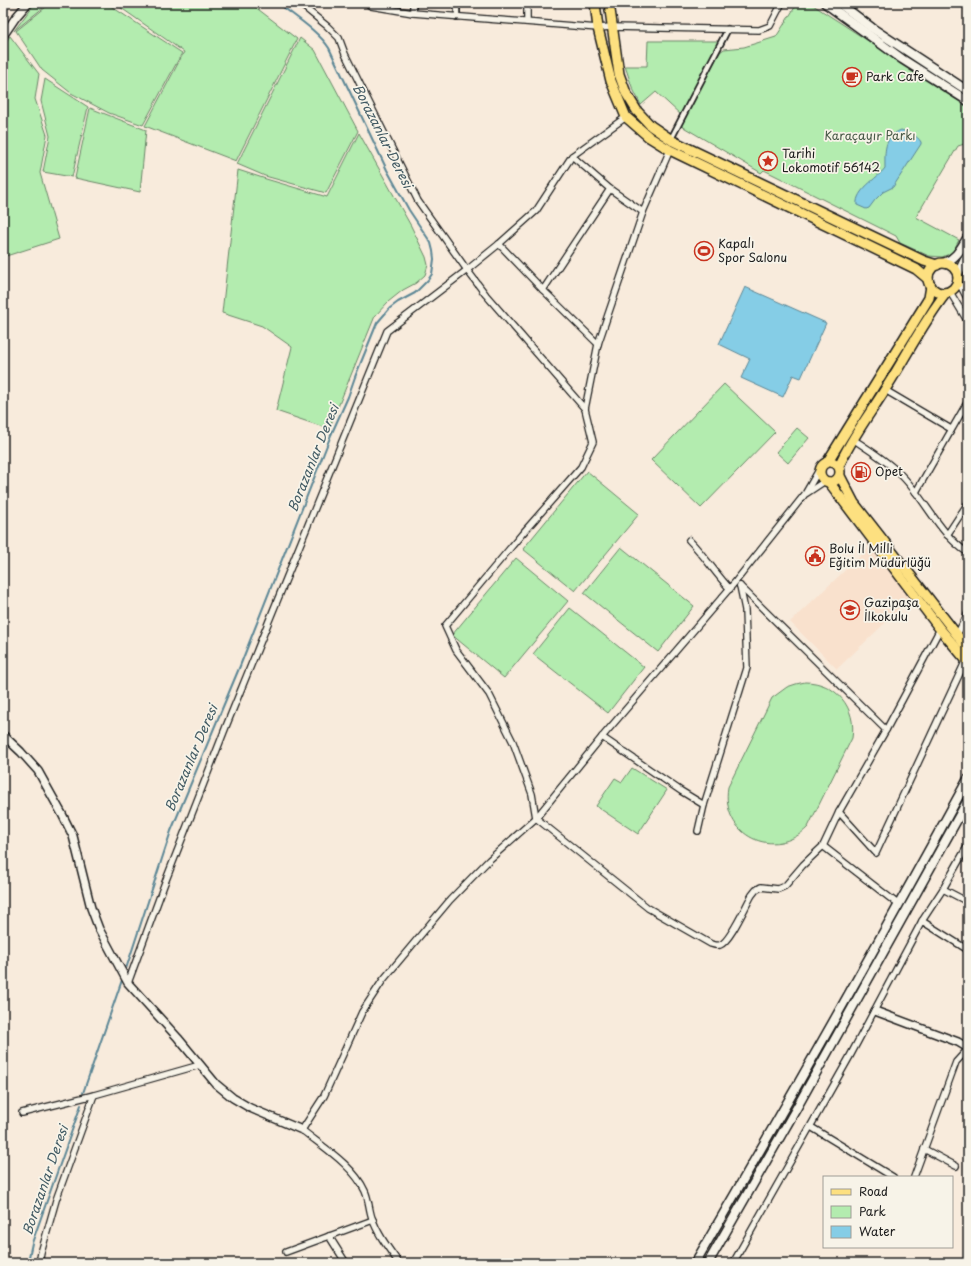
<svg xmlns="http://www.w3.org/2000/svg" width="971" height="1266" font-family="'Playpen Sans',sans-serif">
<rect width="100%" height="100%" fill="#f8ebdc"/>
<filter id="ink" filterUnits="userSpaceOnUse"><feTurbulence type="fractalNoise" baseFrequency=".025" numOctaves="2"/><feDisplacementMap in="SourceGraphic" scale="8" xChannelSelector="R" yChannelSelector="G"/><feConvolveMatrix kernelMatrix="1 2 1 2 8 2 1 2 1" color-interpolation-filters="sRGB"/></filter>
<g filter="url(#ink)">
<path fill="#f9e1cd" d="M 872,545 L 910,599 L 837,669 L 790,622 Z"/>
<g fill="#b3ecaf" stroke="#688466">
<path d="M 35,3 L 49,3 L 14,31 Z"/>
<path d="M 51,3 L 106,3 L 182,53 L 143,125 L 109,113 L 71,93 L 42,70 L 16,31 Z"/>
<path d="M 114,3 L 250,3 L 297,39 L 236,161 L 145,126 L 184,52 Z"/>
<path d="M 797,4 L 813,5 L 968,106 L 968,143 L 958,146 L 916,217 L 959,240 L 952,253 L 942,257 L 929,256 L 900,243 L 896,236 L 764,170 L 761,173 L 758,171 L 680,125 L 720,52 L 724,49 L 744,47 L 776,37 Z"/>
<path d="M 10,36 L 39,74 L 35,99 L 47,135 L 40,173 L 59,239 L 3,257 L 3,46 Z"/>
<path d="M 300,38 L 315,50 L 358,131 L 326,193 L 265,176 L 237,164 Z"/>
<path d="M 648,41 L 720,41 L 681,115 L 656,92 L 641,105 L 632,87 L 625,66 L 647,66 Z"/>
<path d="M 45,79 L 88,107 L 72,177 L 43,172 L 50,136 L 41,101 Z"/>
<path d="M 90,108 L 146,130 L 140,192 L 75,178 Z"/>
<path d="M 359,133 L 411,226 L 426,257 L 428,265 L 425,275 L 416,283 L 403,290 L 388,302 L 375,316 L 329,429 L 276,411 L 292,347 L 262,326 L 222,313 L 238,170 L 266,179 L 327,197 Z"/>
<path d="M 724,384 L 775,432 L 701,508 L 651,460 Z"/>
<path d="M 797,428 L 809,438 L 788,463 L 776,452 Z"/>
<path d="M 587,471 L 639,514 L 575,591 L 523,549 Z"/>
<path d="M 621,547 L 694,606 L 658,652 L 584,593 Z"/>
<path d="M 516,558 L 568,601 L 504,678 L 452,635 Z"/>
<path d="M 570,608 L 644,667 L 608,713 L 533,654 Z"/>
<path d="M 805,682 C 836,682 857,708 852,738 L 808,827 C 774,862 720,835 728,787 L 772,698 L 787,687 L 796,684 Z"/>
<path d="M 632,768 L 667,790 L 638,834 L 596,806 L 615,778 L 622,782 Z"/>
</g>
<g fill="#85cde6" stroke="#5b8695">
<path d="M 901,130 C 908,132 917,135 921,142 L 921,144 L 893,187 L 883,192 L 875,200 L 869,208 L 866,209 L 857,205 C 855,190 877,179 885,168 C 885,152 883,137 901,130 Z"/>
<path d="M 745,287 L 826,323 L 801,378 L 793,375 L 783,397 L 741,378 L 750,359 L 719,344 Z"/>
</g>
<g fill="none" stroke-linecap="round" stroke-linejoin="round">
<g stroke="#5b8695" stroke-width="2">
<path d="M 126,969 L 171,831 L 240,666 L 331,435 L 348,397 L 355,377 L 377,323 L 390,308 L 398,302 L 415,293 L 428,280 L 432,274 L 434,259 L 433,251 L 431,243 L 409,210 L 387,170 L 329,48 C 318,31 294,16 278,3"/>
<path d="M 83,1093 L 122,980"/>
<path d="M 29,1263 L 29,1257 L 32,1243 L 81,1105"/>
</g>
<defs>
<g id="pedestrian">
<path d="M 457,17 L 457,3"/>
<path d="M 671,139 L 728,29"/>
</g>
<g id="minor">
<path d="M 299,3 L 327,26 L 339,38 L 345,54 L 418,201 L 467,270 L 499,244 L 536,211 L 572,156 L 626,117"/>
<path d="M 367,3 L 371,6 L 413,13 L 598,28 L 612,27 L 759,30 L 770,26 L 782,3"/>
<path d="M 527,3 L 527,22"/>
<path d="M 413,13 L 413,3"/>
<path d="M 670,150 L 643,212 L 598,344 L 585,409 L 593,442 L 581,467 L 522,534 L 445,626 L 456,650 L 489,694 L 513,742 L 532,794 L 536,818 L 648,908 L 711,944 C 714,945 717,946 720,945 C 730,942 746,905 752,895 L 756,890 L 761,887 L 778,889 L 785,886 L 803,865 L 823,846 L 839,812 L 886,730 L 940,629"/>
<path d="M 572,156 L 610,189 L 643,212"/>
<path d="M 499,244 L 543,290 L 598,344"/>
<path d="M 958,281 L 968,300"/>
<path d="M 543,290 L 610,189"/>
<path d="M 950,292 L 968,322"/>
<path d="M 885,390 L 951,429"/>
<path d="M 853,439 C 869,450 888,461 902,476 C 926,500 939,534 968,553"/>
<path d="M 916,492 L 968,401"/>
<path d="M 807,493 L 825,481"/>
<path d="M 947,535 L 968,503"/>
<path d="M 689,540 C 704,555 715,573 730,589"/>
<path d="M 740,586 L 886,730"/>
<path d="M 957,635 L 968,613"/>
<path d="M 602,737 L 681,791 L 704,805 L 698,831"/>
<path d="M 704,805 L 747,668 L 745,610 L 740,586"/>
<path d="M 839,812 L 876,853 L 966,660"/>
<path d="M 823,846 L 899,905"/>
<path d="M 943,889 L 968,902"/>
<path d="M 922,921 L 968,950"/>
<path d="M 128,983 L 164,885 L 227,724 L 387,331 L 467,270 L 486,295 L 585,409"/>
<path d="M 22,1113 L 94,1095 L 200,1065"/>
<path d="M 811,1127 L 893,1177"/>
<path d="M 924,1149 L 956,1166"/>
<path d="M 914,1177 L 956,1062 L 968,1049"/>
<path d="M 329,1236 L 346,1263"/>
<path d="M 286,1252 L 373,1220"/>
<path d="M 39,1263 L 41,1253 L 56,1200 L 94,1095"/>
<path d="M 399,1263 C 389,1249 378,1235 372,1218 C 369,1210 369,1200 365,1191 C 354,1166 323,1147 302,1130 L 324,1096 L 362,1012 L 383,980 L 450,900 L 489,860 L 536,818 L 602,737 L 736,581 L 805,494 L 820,468"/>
<path d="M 733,1263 L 849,1058 L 922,921 L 943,889 L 968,845"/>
</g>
<g id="tertiary">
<path d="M 3,36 L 16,17 L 28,3"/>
<path d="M 3,735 L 21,752 L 38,771 L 62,814 L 73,836 L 91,908 L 99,929 L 128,983 L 178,1038 L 216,1084 L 233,1098 L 250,1108 L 302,1130"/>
<path d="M 875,1011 L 958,1042 L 968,1048"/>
</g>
<g id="secondary">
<path d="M 825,3 L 902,59 L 968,101"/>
<path d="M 839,3 L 872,28 L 968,91"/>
<path d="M 944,263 C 957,258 961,248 968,237"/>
<path d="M 958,274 L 968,253"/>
<path d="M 695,1263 C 788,1103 879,942 968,779"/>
<path d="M 708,1263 L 796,1109 L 968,800"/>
</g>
<g id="primary">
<path d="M 595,3 L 598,28 L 611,81 L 626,117 L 649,137 L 670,150 L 916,269 L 928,279"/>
<path d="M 609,3 L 619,74 L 626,93 L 637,111 L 651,126 L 673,141 L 924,261 L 937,265"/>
<circle cx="943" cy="278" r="15"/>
<path d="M 828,461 L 926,303 L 929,298 L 931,286"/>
<circle cx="830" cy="472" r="10"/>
<path d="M 839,466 C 851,438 870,414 886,388 C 906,357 923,322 946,293"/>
<path d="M 840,476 L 854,503 L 968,649"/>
<path d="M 829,482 L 940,629 L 968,662"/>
</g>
</defs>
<use href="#pedestrian" stroke="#1c1c1c" stroke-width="8"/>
<use href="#minor" stroke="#1c1c1c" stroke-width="8"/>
<use href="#tertiary" stroke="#1c1c1c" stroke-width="10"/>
<use href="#secondary" stroke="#1c1c1c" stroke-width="11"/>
<use href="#primary" stroke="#1c1c1c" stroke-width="12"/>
<use href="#pedestrian" stroke="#f7f3e8" stroke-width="4.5"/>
<use href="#minor" stroke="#f7f3e8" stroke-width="5.5"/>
<use href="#tertiary" stroke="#f7f3e8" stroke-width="7"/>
<use href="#secondary" stroke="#f7f3e8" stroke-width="8"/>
<use href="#primary" stroke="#fde080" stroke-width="9"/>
</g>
</g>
<defs>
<symbol id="cafe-ring" viewBox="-11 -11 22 22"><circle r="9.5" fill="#f7f3e8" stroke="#c8321e" stroke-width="1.5"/><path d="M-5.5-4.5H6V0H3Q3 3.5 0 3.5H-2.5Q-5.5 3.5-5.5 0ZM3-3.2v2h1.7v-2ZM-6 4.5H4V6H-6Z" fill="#c8321e"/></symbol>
<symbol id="sight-ring" viewBox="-11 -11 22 22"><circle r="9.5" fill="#f7f3e8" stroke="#c8321e" stroke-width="1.5"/><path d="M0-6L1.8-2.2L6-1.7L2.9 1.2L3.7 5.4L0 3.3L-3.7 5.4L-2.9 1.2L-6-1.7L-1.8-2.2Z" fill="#c8321e"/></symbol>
<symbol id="stadium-ring" viewBox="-11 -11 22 22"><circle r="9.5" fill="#f7f3e8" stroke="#c8321e" stroke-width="1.5"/><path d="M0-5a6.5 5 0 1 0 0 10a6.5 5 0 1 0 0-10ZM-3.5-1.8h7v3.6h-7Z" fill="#c8321e"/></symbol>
<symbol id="fuel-ring" viewBox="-11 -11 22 22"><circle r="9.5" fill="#f7f3e8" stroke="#c8321e" stroke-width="1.5"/><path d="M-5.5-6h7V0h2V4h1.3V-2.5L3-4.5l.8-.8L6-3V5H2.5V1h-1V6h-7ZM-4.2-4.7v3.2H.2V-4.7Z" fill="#c8321e"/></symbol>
<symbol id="civic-ring" viewBox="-11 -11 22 22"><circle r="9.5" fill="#f7f3e8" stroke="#c8321e" stroke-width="1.5"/><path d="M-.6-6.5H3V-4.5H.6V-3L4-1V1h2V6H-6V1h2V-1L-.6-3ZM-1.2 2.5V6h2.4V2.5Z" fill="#c8321e"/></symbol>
<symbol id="school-ring" viewBox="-11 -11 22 22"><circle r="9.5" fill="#f7f3e8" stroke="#c8321e" stroke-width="1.5"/><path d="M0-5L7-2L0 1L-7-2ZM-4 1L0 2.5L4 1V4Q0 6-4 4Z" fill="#c8321e"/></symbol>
</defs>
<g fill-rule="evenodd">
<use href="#cafe-ring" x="841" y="66" width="22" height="22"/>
<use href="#sight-ring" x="757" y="150" width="22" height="22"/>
<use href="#stadium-ring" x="693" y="240" width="22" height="22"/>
<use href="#fuel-ring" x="850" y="461" width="22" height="22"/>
<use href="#civic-ring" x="804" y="545" width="22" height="22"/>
<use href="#school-ring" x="839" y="599" width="22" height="22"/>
</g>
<g text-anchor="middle" stroke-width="3.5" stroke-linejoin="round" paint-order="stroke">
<g font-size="12" fill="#1c1c1c" stroke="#f7f3e8" text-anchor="start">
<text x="866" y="81">Park Cafe</text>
<text x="782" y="158">Tarihi<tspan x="782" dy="14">Lokomotif 56142</tspan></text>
<text x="718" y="248">Kapalı<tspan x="718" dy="14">Spor Salonu</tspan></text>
<text x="875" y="476">Opet</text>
<text x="829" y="553">Bolu İl Milli<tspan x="829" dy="14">Eğitim Müdürlüğü</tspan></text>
<text x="864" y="607">Gazipaşa<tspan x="864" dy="14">İlkokulu</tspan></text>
</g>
<g font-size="12" fill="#495a48" stroke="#f7f3e8">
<text x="870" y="140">Karaçayır Parkı</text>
</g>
<g font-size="13" font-style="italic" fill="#415a63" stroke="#f7f3e8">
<text transform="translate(383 136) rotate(63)" y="5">Borazanlar Deresi</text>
<text transform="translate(313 458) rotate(-68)" y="5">Borazanlar Deresi</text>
<text transform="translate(191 758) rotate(-67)" y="5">Borazanlar Deresi</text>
<text transform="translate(45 1180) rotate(-71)" y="5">Borazanlar Deresi</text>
</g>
</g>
<rect width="971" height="1266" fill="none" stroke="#f7f3e8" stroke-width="16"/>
<rect x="8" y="8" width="955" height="1250" fill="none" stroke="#1c1c1c" stroke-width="1.5" filter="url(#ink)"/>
<rect x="823" y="1176" width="130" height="72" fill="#f7f3e8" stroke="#9f9d96"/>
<rect x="831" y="1189" width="20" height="6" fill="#fde080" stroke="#9f9d96"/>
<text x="859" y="1196" font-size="12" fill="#1c1c1c">Road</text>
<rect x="831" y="1206" width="20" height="12" fill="#b3ecaf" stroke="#9f9d96"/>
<text x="859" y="1216" font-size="12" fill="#1c1c1c">Park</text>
<rect x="831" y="1226" width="20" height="12" fill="#85cde6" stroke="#9f9d96"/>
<text x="859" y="1236" font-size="12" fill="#1c1c1c">Water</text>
</svg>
